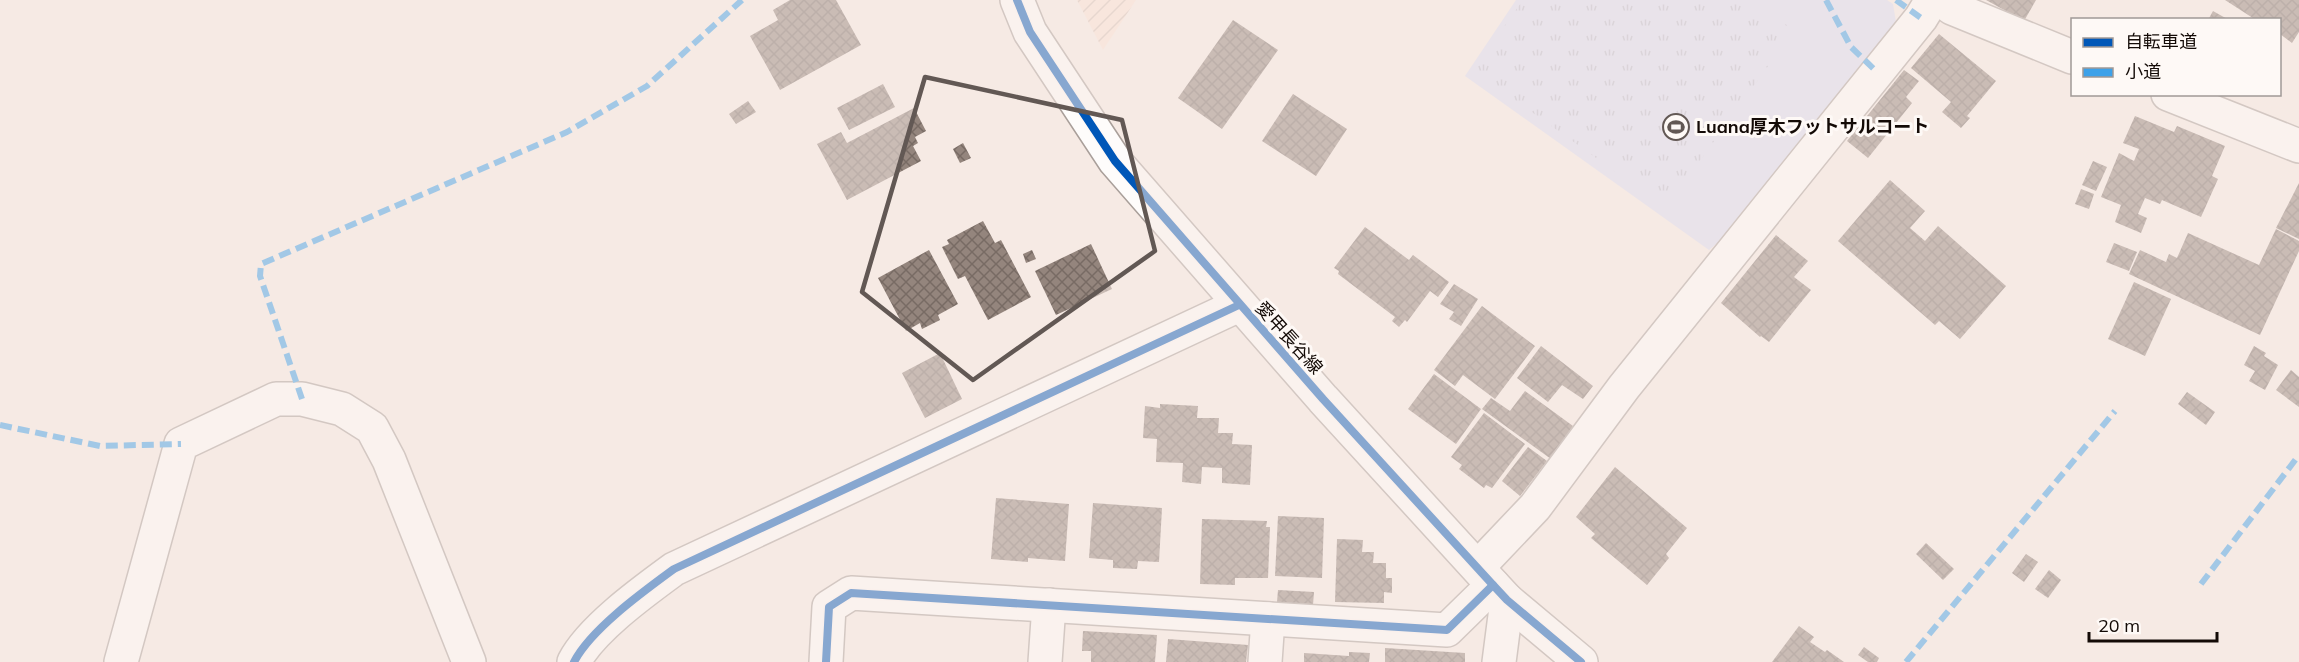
<svg xmlns="http://www.w3.org/2000/svg" width="2299" height="662" font-family="Mulish,'Noto Sans JP',sans-serif">
<defs>
<pattern id="industrial-furrows" width="10" height="10" patternUnits="userSpaceOnUse" patternTransform="scale(1.5)"><rect width="10" height="10" fill="#fbe3d6"/><path d="M-1 1l2-2M0 10L10 0M9 11l2-2" fill="none" stroke="#d6c1b6"/></pattern>
<pattern id="park-tufts" width="24" height="20" patternUnits="userSpaceOnUse" patternTransform="scale(1.5)"><rect width="24" height="20" fill="#dadcf1"/><path d="M3 7l-1-3M5 7V3M7 7l1-3M15 17l-1-3M17 17v-4M19 17l1-3" fill="none" stroke="#babbcd"/></pattern>
<pattern id="building-cross-hatch" width="8" height="8" patternUnits="userSpaceOnUse" patternTransform="scale(1.5)"><rect width="8" height="8" fill="#94857d"/><path d="M0 0l8 8M0 8l8-8" fill="none" stroke="#786b64"/></pattern>
</defs>
<rect width="100%" height="100%" fill="#f6eae4"/>
<path fill="url(#industrial-furrows)" d="M 1077,0 L 1136,0 L 1103,50 Z"/>
<path fill="#dadcf1" d="M 1516,0 L 1887,0 L 1893,4 L 1897,28 L 1733,230 L 1709,250 L 1465,76 Z"/>
<path fill="url(#park-tufts)" d="M 1523,0 L 1759,0 L 1756,4 L 1794,30 L 1666,208 L 1473,70 Z"/>
<g fill="url(#building-cross-hatch)">
<path d="M 790,0 L 836,0 L 861,45 L 780,90 L 750,36 L 778,20 L 773,10 Z"/>
<path d="M 1986,0 L 2036,0 L 2024,21 Z"/>
<path d="M 2225,0 L 2299,0 L 2299,32 L 2292,43 L 2280,34 L 2280,20 L 2256,20 Z"/>
<path d="M 2213,11 L 2229,20 L 2208,20 Z"/>
<path d="M 1233,20 L 1278,50 L 1222,129 L 1178,98 Z"/>
<path d="M 1939,34 L 1996,81 L 1967,116 L 1970,118 L 1961,128 L 1942,112 L 1951,102 L 1911,68 Z"/>
<path d="M 1904,70 L 1919,81 L 1906,97 L 1912,103 L 1868,158 L 1847,141 Z"/>
<path d="M 883,84 L 895,107 L 849,130 L 837,108 Z"/>
<path d="M 1293,94 L 1347,129 L 1316,176 L 1262,141 Z"/>
<path d="M 748,101 L 756,112 L 736,124 L 729,114 Z"/>
<path d="M 914,108 L 926,131 L 915,137 L 918,143 L 913,146 L 921,161 L 847,200 L 817,144 L 841,132 L 847,143 Z"/>
<path d="M 2135,116 L 2174,132 L 2177,126 L 2225,146 L 2212,176 L 2218,179 L 2201,217 L 2162,200 L 2160,204 L 2145,198 L 2138,214 L 2147,218 L 2141,233 L 2115,222 L 2121,205 L 2101,197 L 2119,153 L 2134,161 L 2139,149 L 2123,143 Z"/>
<path d="M 963,143 L 971,158 L 960,163 L 953,149 Z"/>
<path d="M 2093,161 L 2107,167 L 2096,191 L 2082,185 Z"/>
<path d="M 1890,180 L 1925,211 L 1910,228 L 1925,241 L 1938,226 L 2006,286 L 1960,339 L 1939,321 L 1935,325 L 1838,241 Z"/>
<path d="M 2299,183 L 2299,239 L 2276,228 Z"/>
<path d="M 2081,189 L 2094,194 L 2089,209 L 2075,204 Z"/>
<path d="M 983,221 L 995,243 L 1001,240 L 1031,297 L 988,320 L 965,276 L 958,279 L 942,247 L 949,244 L 947,240 Z"/>
<path d="M 1365,227 L 1409,260 L 1413,255 L 1449,282 L 1438,297 L 1430,291 L 1407,322 L 1405,320 L 1399,327 L 1392,321 L 1395,317 L 1338,274 L 1339,271 L 1334,268 Z"/>
<path d="M 2276,229 L 2299,241 L 2299,251 L 2260,335 L 2129,274 L 2140,250 L 2166,262 L 2169,254 L 2177,258 L 2188,233 L 2259,265 Z"/>
<path d="M 1776,235 L 1808,261 L 1794,277 L 1811,290 L 1769,342 L 1761,336 L 1760,337 L 1721,303 Z"/>
<path d="M 2114,243 L 2137,252 L 2129,271 L 2106,262 Z"/>
<path d="M 1091,244 L 1112,289 L 1056,315 L 1035,271 Z"/>
<path d="M 929,250 L 958,304 L 938,315 L 940,320 L 922,329 L 920,323 L 906,331 L 878,278 Z"/>
<path d="M 1032,250 L 1036,259 L 1026,263 L 1023,254 Z"/>
<path d="M 2134,282 L 2171,299 L 2145,356 L 2108,339 Z"/>
<path d="M 1454,284 L 1478,299 L 1461,326 L 1449,319 L 1454,312 L 1440,304 Z"/>
<path d="M 1482,306 L 1535,346 L 1495,399 L 1463,375 L 1455,386 L 1434,370 Z"/>
<path d="M 1541,346 L 1593,386 L 1583,399 L 1562,385 L 1548,402 L 1517,378 Z"/>
<path d="M 2254,346 L 2266,353 L 2264,356 L 2278,365 L 2265,390 L 2249,381 L 2255,371 L 2244,365 Z"/>
<path d="M 940,353 L 962,399 L 925,418 L 902,373 Z"/>
<path d="M 2291,370 L 2299,377 L 2299,407 L 2276,390 Z"/>
<path d="M 1434,374 L 1481,409 L 1456,444 L 1408,409 Z"/>
<path d="M 1525,391 L 1573,426 L 1551,459 L 1482,409 L 1491,398 L 1510,411 Z"/>
<path d="M 2187,392 L 2215,412 L 2206,425 L 2178,404 Z"/>
<path d="M 1160,404 L 1198,406 L 1197,418 L 1219,418 L 1218,433 L 1233,433 L 1232,444 L 1252,445 L 1250,485 L 1222,483 L 1222,468 L 1202,467 L 1201,484 L 1182,482 L 1183,463 L 1156,462 L 1157,439 L 1143,438 L 1145,406 L 1160,408 Z"/>
<path d="M 1484,413 L 1525,444 L 1492,488 L 1486,485 L 1484,488 L 1459,469 L 1462,465 L 1451,457 Z"/>
<path d="M 1528,447 L 1547,461 L 1520,496 L 1502,481 Z"/>
<path d="M 1615,467 L 1687,528 L 1666,554 L 1669,558 L 1647,585 L 1591,538 L 1595,534 L 1576,517 Z"/>
<path d="M 996,498 L 1069,504 L 1065,561 L 1028,558 L 1028,562 L 991,559 Z"/>
<path d="M 1093,503 L 1162,508 L 1159,562 L 1138,561 L 1137,569 L 1113,568 L 1113,560 L 1089,558 Z"/>
<path d="M 1278,516 L 1324,518 L 1322,578 L 1275,576 Z"/>
<path d="M 1202,519 L 1267,521 L 1266,527 L 1270,527 L 1268,578 L 1235,578 L 1235,585 L 1200,584 Z"/>
<path d="M 1337,539 L 1363,540 L 1362,552 L 1374,552 L 1373,563 L 1386,563 L 1386,578 L 1392,578 L 1392,593 L 1384,592 L 1384,603 L 1335,602 Z"/>
<path d="M 1926,543 L 1954,569 L 1943,580 L 1916,554 Z"/>
<path d="M 2026,554 L 2038,562 L 2024,582 L 2012,573 Z"/>
<path d="M 2049,570 L 2061,580 L 2048,598 L 2035,589 Z"/>
<path d="M 1278,590 L 1314,592 L 1313,605 L 1277,602 Z"/>
<path d="M 1799,626 L 1814,637 L 1810,642 L 1825,652 L 1827,650 L 1844,662 L 1772,662 Z"/>
<path d="M 1083,631 L 1157,635 L 1155,662 L 1091,662 L 1091,651 L 1082,651 Z"/>
<path d="M 1168,639 L 1248,645 L 1246,662 L 1166,662 Z"/>
<path d="M 1864,647 L 1879,658 L 1877,662 L 1868,662 L 1858,655 Z"/>
<path d="M 1385,648 L 1465,653 L 1465,662 L 1385,662 Z"/>
<path d="M 1349,652 L 1370,653 L 1369,662 L 1304,662 L 1304,653 L 1349,656 Z"/>
</g>
<g fill="none" stroke-linecap="round" stroke-linejoin="round">
<defs>
<g id="minor">
<path d="M 1017,0 L 1030,32 L 1115,161 L 1323,399 L 1493,585 L 1507,600 L 1581,662"/>
<path d="M 1942,0 L 1952,8 L 2072,57"/>
<path d="M 2168,94 L 2299,146"/>
<path d="M 1478,567 L 1535,507 L 1624,387 L 1921,18 L 1932,0"/>
<path d="M 121,662 L 181,444 L 276,399 L 302,399 L 342,409 L 372,428 L 389,460 L 469,662"/>
<path d="M 574,662 C 591,629 644,591 674,569 L 1239,305"/>
<path d="M 826,662 L 829,607 L 851,593 L 1447,630 L 1493,585"/>
<path d="M 1045,662 L 1049,605"/>
<path d="M 1265,662 L 1268,619"/>
<path d="M 1499,662 L 1507,600"/>
</g>
</defs>
<use href="#minor" stroke="#a99f9a" stroke-width="36"/>
<use href="#minor" stroke="#fefcfb" stroke-width="33"/>
<g stroke="#3da1e9" stroke-width="6" stroke-dasharray="12 6" stroke-linecap="butt">
<path d="M 1826,0 L 1851,47 L 1876,71"/>
<path d="M 1896,0 L 1921,18"/>
<path d="M 302,399 L 260,276 L 261,264 L 567,132 L 647,86 L 742,0"/>
<path d="M 0,425 L 100,446 L 181,444"/>
<path d="M 2201,584 L 2299,455"/>
<path d="M 1906,662 L 2115,411"/>
</g>
<defs>
<g id="cycleway">
<path d="M 1017,0 L 1030,32 L 1115,161 L 1323,399 L 1493,585 L 1507,600 L 1581,662"/>
<path d="M 574,662 C 591,629 644,591 674,569 L 1239,305"/>
<path d="M 826,662 L 829,607 L 851,593 L 1447,630 L 1493,585"/>
</g>
</defs>
<use href="#cycleway" stroke="#fef9f6" stroke-width="11"/>
<use href="#cycleway" stroke="#0057b8" stroke-width="8"/>
</g>
<path d="M0 0H2299V662H0ZM 925,77 L 1122,120 L 1155,251 L 973,380 L 862,292 Z" fill="#f6eae4" fill-opacity=".55" fill-rule="evenodd"/>
<path fill="none" stroke="#625854" stroke-width="4.5" stroke-linejoin="round" d="M 925,77 L 1122,120 L 1155,251 L 973,380 L 862,292 Z"/>
<defs>
<symbol id="stadium-ring" viewBox="-11 -11 22 22"><circle r="9.5" fill="#fef9f6" stroke="#625854" stroke-width="1.5"/><path d="M0-5a6.5 5 0 1 0 0 10a6.5 5 0 1 0 0-10ZM-3.5-1.8h7v3.6h-7Z" fill="#625854"/></symbol>
</defs>
<g fill-rule="evenodd">
<use href="#stadium-ring" x="1661" y="112" width="30" height="30"/>
</g>
<g text-anchor="middle" stroke-width="6" stroke-linejoin="round" paint-order="stroke">
<g font-size="18" font-weight="bold" fill="#130a06" stroke="#fef9f6" text-anchor="start">
<text x="1696" y="133">Luana厚木フットサルコート</text>
</g>
<g font-size="18" fill="#130a06" stroke="#fef9f6">
<text transform="translate(1289 338) rotate(48)" y="6">愛甲長谷線</text>
</g>
</g>
<rect x="2071" y="18" width="210" height="78" fill="#fef9f6" stroke="#a09996" stroke-width="1.5"/>
<rect x="2083" y="38" width="30" height="9" fill="#0057b8" stroke="#a09996" stroke-width="1.5"/>
<text x="2125" y="48" font-size="18" fill="#130a06">自転車道</text>
<rect x="2083" y="68" width="30" height="9" fill="#3da1e9" stroke="#a09996" stroke-width="1.5"/>
<text x="2125" y="78" font-size="18" fill="#130a06">小道</text>
<path d="M2089 632v9h128v-9" fill="none" stroke="#130a06" stroke-width="3"/>
<text x="2098" y="632" font-size="18" fill="#130a06" stroke="#fef9f6" stroke-width="4.5" paint-order="stroke">20 m</text>
</svg>
